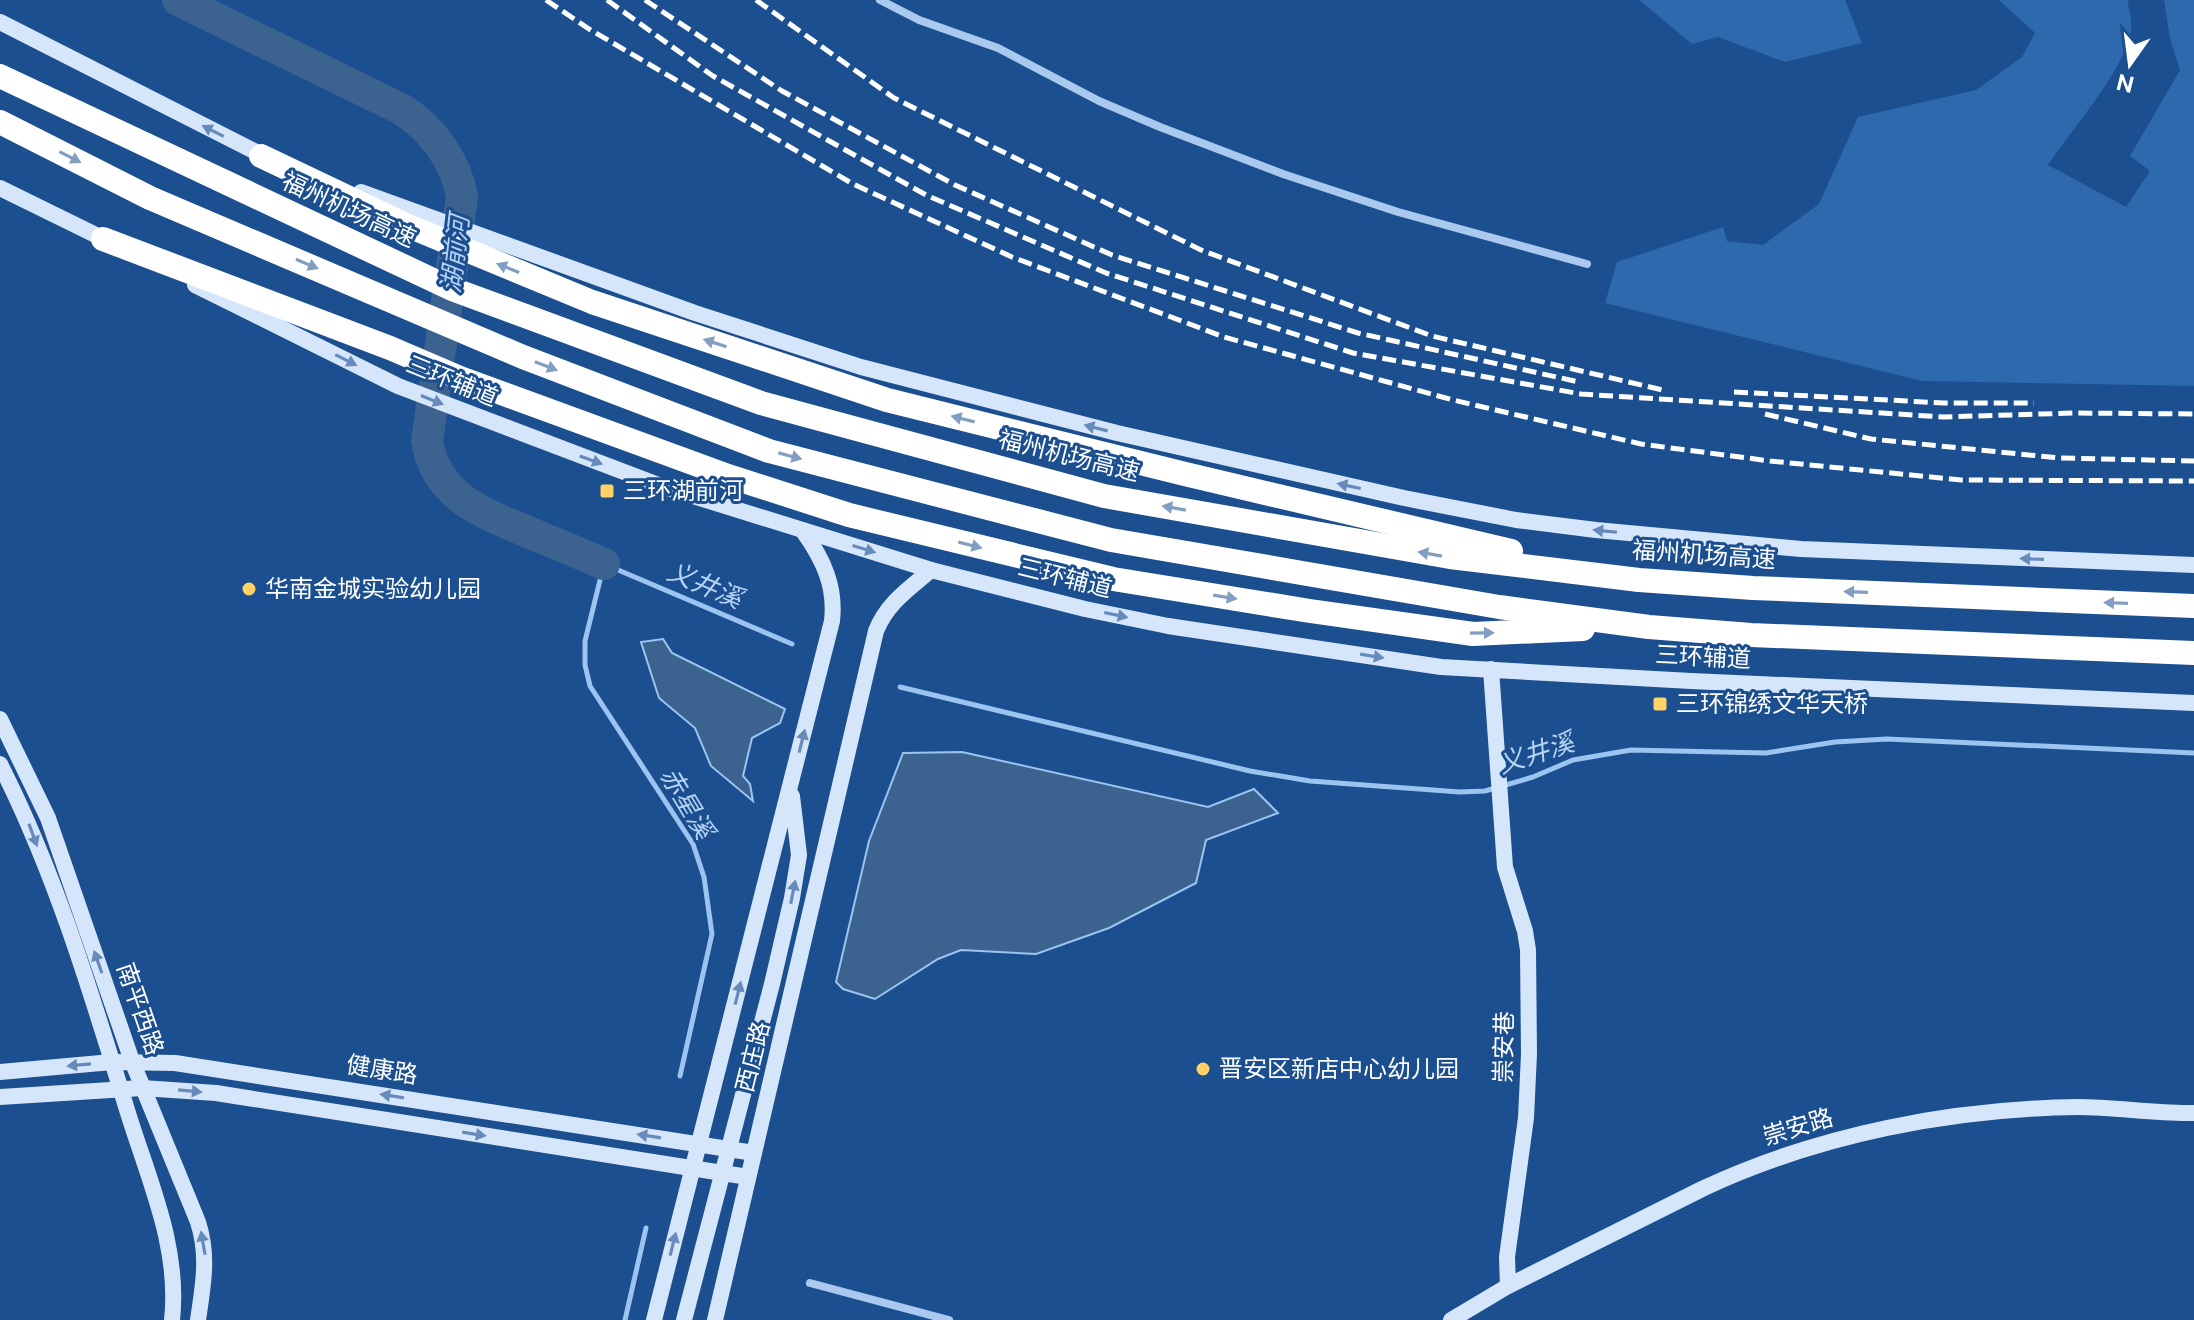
<svg xmlns="http://www.w3.org/2000/svg" width="2194" height="1320" font-family="'Public Sans','Noto Sans SC',sans-serif">
<rect width="100%" height="100%" fill="#1b4f8f"/>
<g fill="#2e69ad">
<path d="M 1639,0 L 1845,0 L 1862,43 L 1785,62 L 1718,37 L 1692,44 Z"/>
<path d="M 1999,0 L 2128,0 C 2128,11 2133,19 2131,31 C 2122,74 2073,127 2048,165 L 2126,207 L 2150,171 L 2130,156 L 2180,70 L 2170,39 L 2164,0 L 2194,0 L 2194,386 L 1922,381 L 1605,303 L 1617,262 L 1723,227 L 1727,241 L 1763,245 L 1819,204 L 1858,117 L 1976,90 L 2022,57 L 2035,33 Z"/>
</g>
<g fill="#3c6290" stroke="#9cc4f0" stroke-width="2">
<path d="M 663,639 L 672,653 L 785,709 L 780,723 L 752,738 L 743,776 L 750,784 L 753,801 L 711,766 L 695,728 L 659,698 L 641,642 Z"/>
<path d="M 962,752 L 1208,807 L 1254,789 L 1278,813 L 1206,840 L 1196,883 L 1109,928 L 1036,954 L 961,950 L 938,959 L 875,999 L 843,989 L 836,982 L 869,841 L 903,753 Z"/>
</g>
<g fill="none" stroke-linecap="round" stroke-linejoin="round">
<g stroke="#9cc4f0" stroke-width="5">
<path d="M 900,687 L 1250,771 L 1310,781 L 1460,792 L 1485,791 L 1533,777 L 1573,760 L 1631,750 L 1766,753 L 1835,742 L 1887,739 L 2194,753"/>
<path d="M 680,1076 L 712,934 L 704,877 L 693,844 L 590,686 L 585,665 L 585,641 L 604,564 L 792,644"/>
<path d="M 625,1320 L 646,1228"/>
</g>
<path stroke="#3c6290" stroke-width="32" d="M 178,0 L 401,109 C 432,128 456,161 462,197 L 427,441 C 436,497 483,513 528,532 C 554,543 579,553 604,564"/>
<g stroke="#a9c9ee" stroke-width="8">
<path d="M 880,0 L 919,20 L 998,48 L 1099,101 L 1160,127 L 1283,174 L 1398,212 L 1587,264"/>
<path d="M 810,1283 L 949,1320"/>
</g>
<g stroke="#d6e6fa" stroke-width="16">
<path d="M 0,22 L 268,158"/>
<path d="M 0,188 L 110,242"/>
<path d="M 361,192 L 695,313 L 861,367 L 1117,433 L 1404,498 L 1516,520 L 1596,530 L 1801,549 L 2194,565"/>
<path d="M 195,285 L 398,386 L 661,486 L 931,570 L 1085,609 L 1168,626 L 1441,667 L 1691,681 L 2194,703"/>
<path d="M 1491,669 L 1505,867 L 1525,931 L 1528,950 L 1529,1054 L 1526,1118 L 1507,1257 L 1508,1286"/>
<path d="M 0,719 L 48,818 L 132,1061 L 198,1222 C 209,1256 203,1286 198,1320"/>
<path d="M 0,764 C 56,874 92,996 128,1113 C 149,1181 180,1247 172,1320"/>
<path d="M 0,1072 L 112,1062 L 175,1063 L 754,1153"/>
<path d="M 0,1097 L 142,1088 L 216,1093 L 748,1177"/>
<path d="M 654,1320 L 832,621 C 836,586 823,559 803,531"/>
<path d="M 684,1320 L 772,984 L 792,898 L 799,855 L 792,796"/>
<path d="M 715,1320 L 876,631 C 887,603 909,589 931,570"/>
<path d="M 1451,1320 L 1508,1286 L 1704,1188 C 1820,1134 1951,1109 2078,1107 C 2117,1107 2155,1114 2194,1113"/>
</g>
<g stroke="#fff" stroke-width="24">
<path d="M 0,76 L 452,289 L 761,403 L 1104,496 L 1450,557 L 1639,580 L 1753,588 L 2194,606"/>
<path d="M 0,122 L 150,198 L 523,357 L 769,451 L 1111,540 L 1499,607 L 1649,627 L 1751,635 L 2194,653"/>
<path d="M 261,156 L 406,225 L 592,302 L 887,400 L 1185,474 L 1511,551"/>
<path d="M 103,239 L 390,348 L 460,378 L 728,476 L 849,515 L 1113,579 L 1310,611 L 1473,634 L 1583,629"/>
</g>
<g stroke="#fff" stroke-width="5" stroke-dasharray="14 6" stroke-linecap="butt">
<path d="M 546,0 L 589,29 L 853,184 L 1012,257 L 1224,337 L 1453,400 L 1641,444 L 1770,461 L 1961,480 L 2194,481"/>
<path d="M 607,0 L 713,76 L 926,195 L 1106,273 L 1353,353 L 1581,394 L 1944,417 L 2073,413 L 2194,414"/>
<path d="M 645,0 L 782,91 L 955,185 L 1112,255 L 1358,333 L 1579,382"/>
<path d="M 756,0 L 894,98 L 1201,250 L 1432,336 L 1667,391"/>
<path d="M 1734,392 L 1944,403 L 2034,403"/>
<path d="M 1765,414 L 1871,439 L 2059,458 L 2194,461"/>
</g>
</g>
<defs><path id="oneway-solid" d="M-6-.8H1V-3.2L6.5 0L1 3.2V.8H-6Z" transform="scale(2)"/></defs>
<g fill="#668bba">
<use href="#oneway-solid" transform="translate(213 131) rotate(-153)"/>
<use href="#oneway-solid" transform="translate(346 360) rotate(27)"/>
<use href="#oneway-solid" transform="translate(432 400) rotate(22)"/>
<use href="#oneway-solid" transform="translate(1096 428) rotate(-166)"/>
<use href="#oneway-solid" transform="translate(591 460) rotate(20)"/>
<use href="#oneway-solid" transform="translate(1349 486) rotate(-168)"/>
<use href="#oneway-solid" transform="translate(1605 531) rotate(-174)"/>
<use href="#oneway-solid" transform="translate(864 549) rotate(17)"/>
<use href="#oneway-solid" transform="translate(2032 559) rotate(-178)"/>
<use href="#oneway-solid" transform="translate(1116 615) rotate(12)"/>
<use href="#oneway-solid" transform="translate(1372 656) rotate(9)"/>
<use href="#oneway-solid" transform="translate(802 741) rotate(-76)"/>
<use href="#oneway-solid" transform="translate(33 835) rotate(70)"/>
<use href="#oneway-solid" transform="translate(793 892) rotate(-79)"/>
<use href="#oneway-solid" transform="translate(98 962) rotate(-109)"/>
<use href="#oneway-solid" transform="translate(738 993) rotate(-76)"/>
<use href="#oneway-solid" transform="translate(79 1065) rotate(175)"/>
<use href="#oneway-solid" transform="translate(190 1091) rotate(5)"/>
<use href="#oneway-solid" transform="translate(392 1096) rotate(-171)"/>
<use href="#oneway-solid" transform="translate(474 1134) rotate(9)"/>
<use href="#oneway-solid" transform="translate(649 1136) rotate(-171)"/>
<use href="#oneway-solid" transform="translate(203 1243) rotate(-100)"/>
<use href="#oneway-solid" transform="translate(673 1244) rotate(-76)"/>
</g>
<g fill="#829ec1">
<use href="#oneway-solid" transform="translate(70 157) rotate(27)"/>
<use href="#oneway-solid" transform="translate(307 264) rotate(23)"/>
<use href="#oneway-solid" transform="translate(508 268) rotate(-158)"/>
<use href="#oneway-solid" transform="translate(715 343) rotate(-162)"/>
<use href="#oneway-solid" transform="translate(546 366) rotate(21)"/>
<use href="#oneway-solid" transform="translate(963 419) rotate(-166)"/>
<use href="#oneway-solid" transform="translate(790 456) rotate(15)"/>
<use href="#oneway-solid" transform="translate(1174 508) rotate(-170)"/>
<use href="#oneway-solid" transform="translate(970 545) rotate(14)"/>
<use href="#oneway-solid" transform="translate(1430 554) rotate(-170)"/>
<use href="#oneway-solid" transform="translate(1856 592) rotate(-178)"/>
<use href="#oneway-solid" transform="translate(1225 597) rotate(9)"/>
<use href="#oneway-solid" transform="translate(2116 603) rotate(-178)"/>
<use href="#oneway-solid" transform="translate(1482 633) rotate(-1)"/>
</g>
<g fill="#ffd166" stroke="#1b4f8f" stroke-width="3">
<rect x="599" y="483" width="16" height="16" rx="4"/>
<circle cx="249" cy="589" r="8"/>
<rect x="1652" y="696" width="16" height="16" rx="4"/>
<circle cx="1203" cy="1069" r="8"/>
</g>
<g text-anchor="middle" stroke-width="6" stroke-linejoin="round" paint-order="stroke">
<g font-size="24" fill="#fff" stroke="#1b4f8f">
<text transform="translate(349 210) rotate(25)" y="8">福州机场高速</text>
<text transform="translate(452 381) rotate(22)" y="8">三环辅道</text>
<text transform="translate(1069 456) rotate(14)" y="8">福州机场高速</text>
<text transform="translate(1704 555) rotate(4)" y="8">福州机场高速</text>
<text transform="translate(1065 578) rotate(14)" y="8">三环辅道</text>
<text transform="translate(1703 657) rotate(3)" y="8">三环辅道</text>
<text transform="translate(140 1009) rotate(71)" y="8">南平西路</text>
<text transform="translate(1504 1047) rotate(-89)" y="8">崇安巷</text>
<text transform="translate(753 1057) rotate(-76)" y="8">西庄路</text>
<text transform="translate(382 1070) rotate(9)" y="8">健康路</text>
<text transform="translate(1798 1127) rotate(-17)" y="8">崇安路</text>
</g>
<g font-size="24" fill="#fff" stroke="#1b4f8f" text-anchor="start">
<text x="623" y="499">三环湖前河</text>
<text x="265" y="597">华南金城实验幼儿园</text>
<text x="1676" y="712">三环锦绣文华天桥</text>
<text x="1219" y="1077">晋安区新店中心幼儿园</text>
</g>
<g font-size="26" font-style="italic" fill="#b5d3f5" stroke="#1b4f8f">
<text transform="translate(455 254) rotate(-83)" y="9">湖前河</text>
<text transform="translate(705 585) rotate(23)" y="9">义井溪</text>
<text transform="translate(1536 753) rotate(-18)" y="9">义井溪</text>
<text transform="translate(687 803) rotate(59)" y="9">赤星溪</text>
</g>
</g>
<g transform="translate(2130 64) rotate(194)" stroke="#1b4f8f" stroke-width="6" paint-order="stroke">
<path d="M0-6L14 30L0 20L-14 30Z" fill="#ffffff"/>
<text y="-12" font-size="22" font-weight="bold" text-anchor="middle" fill="#ffffff">N</text>
</g>
</svg>
